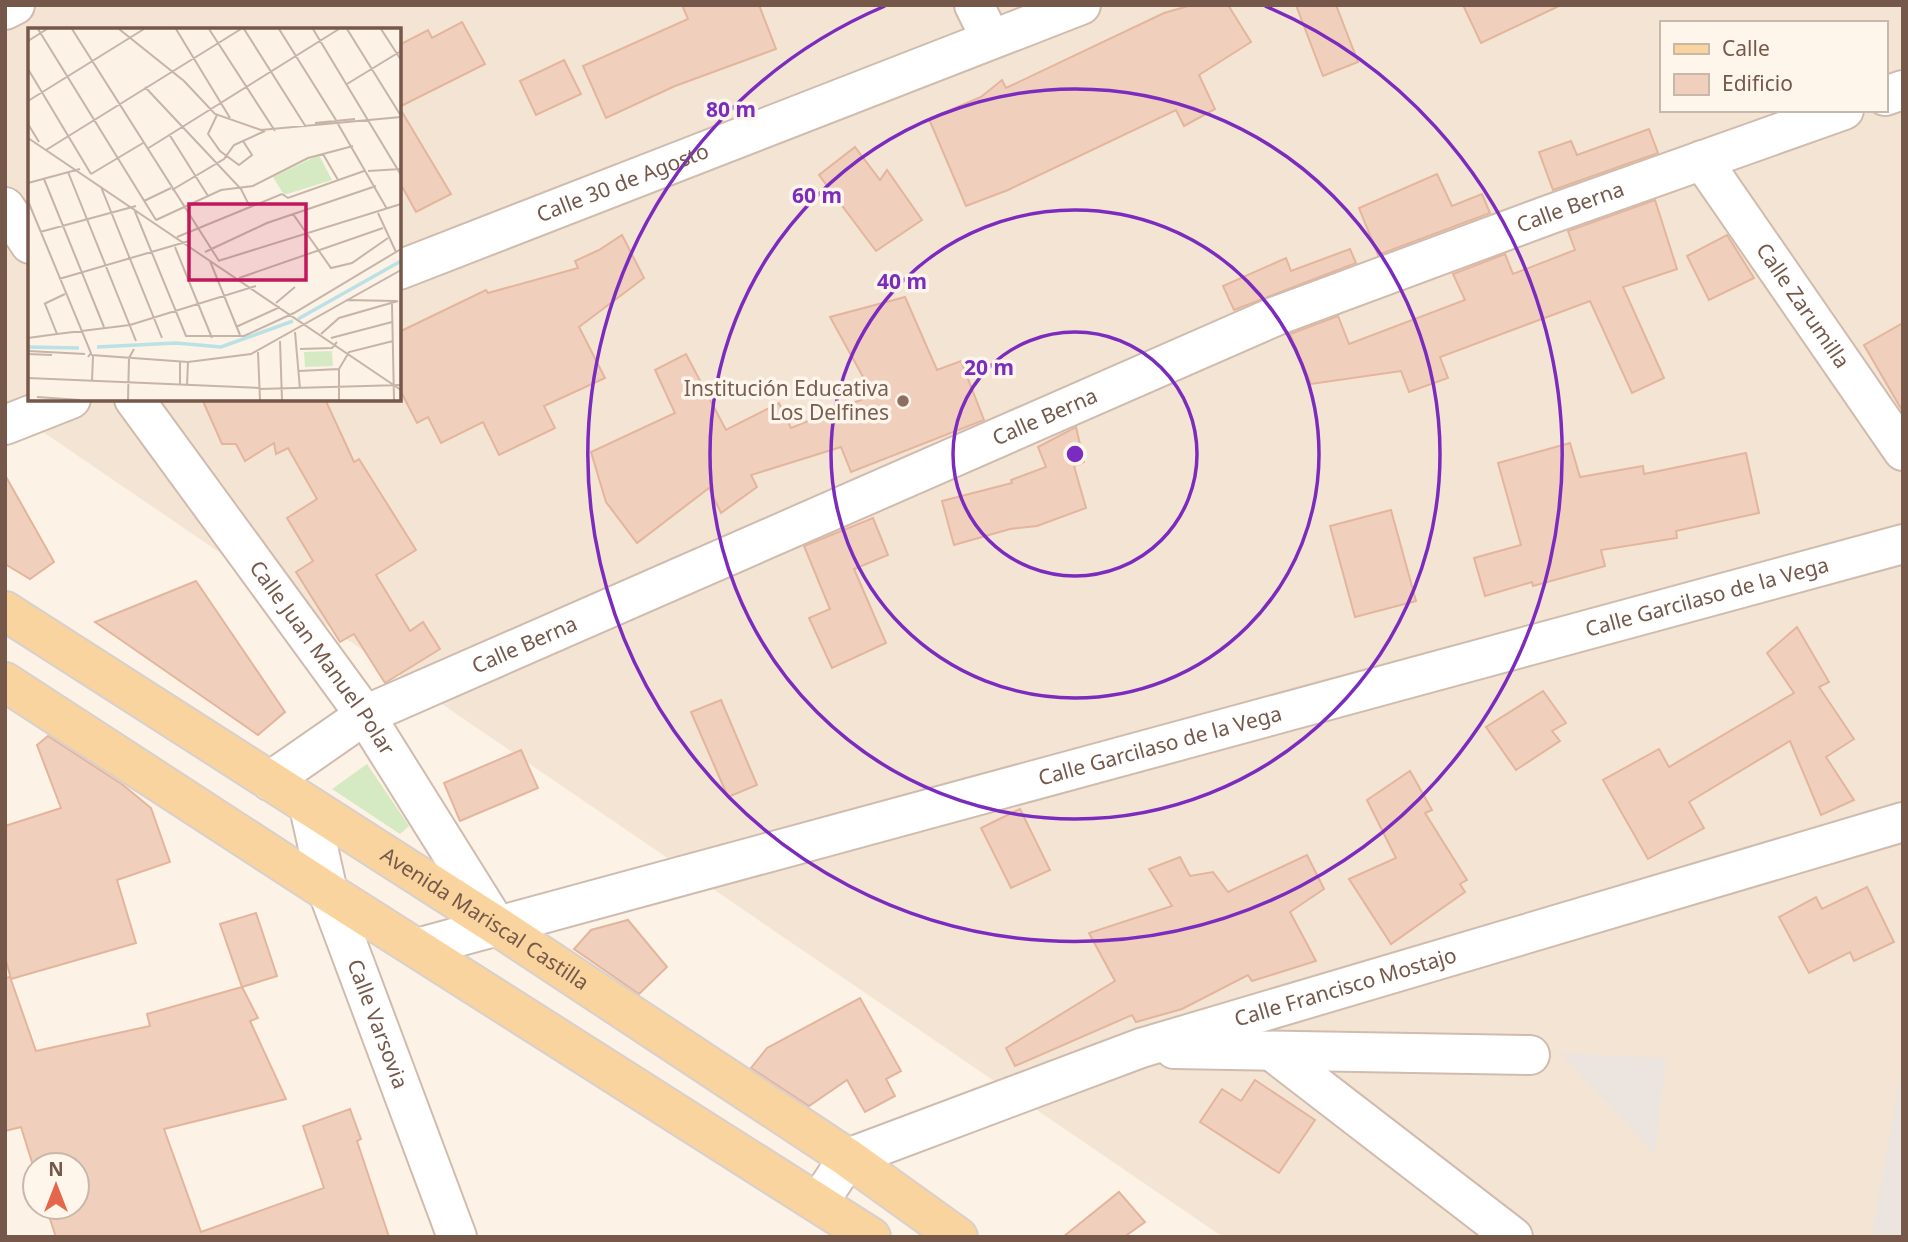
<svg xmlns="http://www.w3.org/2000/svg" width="1908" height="1242" font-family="'Noto Sans',sans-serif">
<rect width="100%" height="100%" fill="#fcf2e5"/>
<path fill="#f4e4d3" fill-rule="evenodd" d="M 5,5 L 1903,5 L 1903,1237 L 1223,1237 L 5,406 ZM 1661,23 L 1885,23 L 1885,110 L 1661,110 ZM 30,30 L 399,30 L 399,399 L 30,399 Z"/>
<g fill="#ece5df">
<path d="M 1560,1053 L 1666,1058 L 1655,1154 Z"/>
<path d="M 1900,1076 L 1903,1076 L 1903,1237 L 1871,1237 Z"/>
</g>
<path fill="#d5eac3" d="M 367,764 L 409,826 L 400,834 L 332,789 Z"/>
<g fill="#f1cfbd" stroke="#e4b59d" stroke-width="2">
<path d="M 682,5 L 759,5 L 776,49 L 675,86 L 606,118 L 583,66 L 688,19 Z"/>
<path d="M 1192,5 L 1228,5 L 1251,42 L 1199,75 L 1215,109 L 1184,126 L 1176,110 L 1008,190 L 966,206 L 929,119 L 981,97 L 1002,80 L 1006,88 L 1164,13 Z"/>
<path d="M 1296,5 L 1336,5 L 1358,62 L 1323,76 Z"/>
<path d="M 1463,5 L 1561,5 L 1481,43 Z"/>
<path d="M 462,22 L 485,64 L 399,107 L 451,194 L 416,212 L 399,181 L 399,45 L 428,30 L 432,38 Z"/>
<path d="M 564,60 L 581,94 L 536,115 L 520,81 Z"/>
<path d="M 1649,129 L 1658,153 L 1553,190 L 1539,152 L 1571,141 L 1577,155 Z"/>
<path d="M 855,147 L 880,180 L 887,170 L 922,220 L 876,251 L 819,175 Z"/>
<path d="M 1437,174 L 1452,206 L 1482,194 L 1490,213 L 1378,255 L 1359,208 Z"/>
<path d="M 1655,200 L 1677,269 L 1623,287 L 1664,378 L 1632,393 L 1590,301 L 1440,357 L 1448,378 L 1409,392 L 1401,371 L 1311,384 L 1290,334 L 1338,316 L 1349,344 L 1465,300 L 1453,274 L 1505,254 L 1513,274 L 1575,250 L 1568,231 Z"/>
<path d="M 622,235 L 644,278 L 579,327 L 605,378 L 544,406 L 555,428 L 499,455 L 483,422 L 441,443 L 428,417 L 417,423 L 399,388 L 399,332 L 486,290 L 488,293 L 578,268 L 575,261 L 599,250 Z"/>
<path d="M 1727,235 L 1754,278 L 1709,300 L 1687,256 Z"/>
<path d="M 1350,249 L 1356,263 L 1234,310 L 1223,286 L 1286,258 L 1291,271 Z"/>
<path d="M 905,297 L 937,370 L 961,361 L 984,420 L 851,472 L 841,447 L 751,475 L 757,487 L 721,513 L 709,488 L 637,543 L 606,502 L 591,452 L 675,413 L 655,370 L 686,354 L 726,430 L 779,403 L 791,428 L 873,395 L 830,317 Z"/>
<path d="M 1903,323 L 1903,412 L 1864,345 Z"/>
<path d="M 202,399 L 325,399 L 354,462 L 359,459 L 416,550 L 376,575 L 410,631 L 423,622 L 440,649 L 385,683 L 354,634 L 340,642 L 296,572 L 313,561 L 287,518 L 317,499 L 288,448 L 276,454 L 274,443 L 245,461 L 236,444 L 222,444 Z"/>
<path d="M 1076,427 L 1084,462 L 1074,466 L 1086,508 L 1037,526 L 1010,529 L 954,545 L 942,501 L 1012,483 L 1011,480 L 1046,467 L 1038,447 Z"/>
<path d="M 1570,443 L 1580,477 L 1643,466 L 1644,474 L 1746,453 L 1759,513 L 1676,531 L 1677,538 L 1601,550 L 1605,566 L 1533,586 L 1532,582 L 1485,596 L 1474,558 L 1521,545 L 1498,463 Z"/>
<path d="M 5,475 L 54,562 L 30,579 L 5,564 Z"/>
<path d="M 1391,510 L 1416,601 L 1355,617 L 1330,526 Z"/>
<path d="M 873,518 L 888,555 L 854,569 L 886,643 L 832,668 L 809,618 L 830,609 L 804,546 Z"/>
<path d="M 196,581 L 285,712 L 258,735 L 95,622 Z"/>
<path d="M 1797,627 L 1829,682 L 1819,687 L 1854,739 L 1826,757 L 1854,800 L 1821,815 L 1790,741 L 1689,802 L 1704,828 L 1648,859 L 1603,780 L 1659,749 L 1669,767 L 1794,693 L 1767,653 Z"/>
<path d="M 1543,691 L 1566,723 L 1552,731 L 1560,741 L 1516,770 L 1486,727 Z"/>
<path d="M 721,700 L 757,785 L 728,797 L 691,712 Z"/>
<path d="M 48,736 L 123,785 L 151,808 L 170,862 L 117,880 L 136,943 L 11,979 L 5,957 L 5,826 L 61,808 L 37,745 Z"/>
<path d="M 521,750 L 538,788 L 460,821 L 444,783 Z"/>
<path d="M 1410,771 L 1432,810 L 1425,813 L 1467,880 L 1460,884 L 1465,892 L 1391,944 L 1349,879 L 1396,858 L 1367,800 Z"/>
<path d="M 1020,809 L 1050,870 L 1011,888 L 981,828 Z"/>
<path d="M 1307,855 L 1324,889 L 1290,912 L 1316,961 L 1252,981 L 1248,975 L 1182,1009 L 1136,1022 L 1132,1015 L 1015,1066 L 1006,1048 L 1115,981 L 1089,933 L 1172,906 L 1149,869 L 1180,857 L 1190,876 L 1213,872 L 1228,892 Z"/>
<path d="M 1867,887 L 1894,942 L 1854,961 L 1850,952 L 1809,973 L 1779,917 L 1816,897 L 1822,909 Z"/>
<path d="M 256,913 L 277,976 L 242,987 L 220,924 Z"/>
<path d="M 628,920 L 667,967 L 639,994 L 574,949 L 591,930 Z"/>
<path d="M 10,977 L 36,1051 L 150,1026 L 147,1014 L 242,987 L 258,1018 L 250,1021 L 286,1099 L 164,1129 L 201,1232 L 324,1188 L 303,1126 L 350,1109 L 361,1139 L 357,1141 L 389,1237 L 56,1237 L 46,1207 L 77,1207 L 77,1165 L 35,1165 L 35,1172 L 21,1127 L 5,1131 L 5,978 Z"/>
<path d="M 860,998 L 901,1071 L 886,1079 L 895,1096 L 865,1112 L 847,1080 L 809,1106 L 751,1068 L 767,1048 Z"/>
<path d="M 1255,1080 L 1315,1120 L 1279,1173 L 1200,1122 L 1222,1089 L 1241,1101 Z"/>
<path d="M 1119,1192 L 1145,1222 L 1124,1237 L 1063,1237 Z"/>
</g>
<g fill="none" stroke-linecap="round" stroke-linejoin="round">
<defs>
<g id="minor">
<path d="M 974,5 L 991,39"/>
<path d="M 5,10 L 15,5"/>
<path d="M 1885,96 L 1903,90"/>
<path id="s1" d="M 1702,160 L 1903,451"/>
<path d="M 5,207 L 30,244"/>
<path id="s2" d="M 399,270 L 1081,5"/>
<path id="s3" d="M 134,399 L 365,715 L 497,926"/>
<path d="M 5,425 L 71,399"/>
<path id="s4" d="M 270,781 L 365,715 L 1276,316 L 1551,214 L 1844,110"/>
<path id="s5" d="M 309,807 L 328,892 L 457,1237"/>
<path id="s6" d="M 417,948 L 1903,544"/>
<path d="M 1174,1049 L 1530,1055"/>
<path d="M 1273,1052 L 1513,1237"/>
<path id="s7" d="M 819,1202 L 848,1158 L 1141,1048 L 1903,822"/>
</g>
<g id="major">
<path id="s8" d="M 5,611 L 497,926 L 848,1158 L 958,1237"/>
<path d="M 5,682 L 328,892 L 871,1237"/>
</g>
</defs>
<use href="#minor" stroke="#d0bcae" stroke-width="42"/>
<use href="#major" stroke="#d8d0cc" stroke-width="42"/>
<use href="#minor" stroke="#fff" stroke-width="38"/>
<use href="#major" stroke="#fad49e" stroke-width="38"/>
</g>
<g fill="none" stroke="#7b2cbf" stroke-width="3.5">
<circle cx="1075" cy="454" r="122"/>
<circle cx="1075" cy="454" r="244"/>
<circle cx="1075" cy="454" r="365"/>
<path d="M1265 6A487 487 0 1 1 885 6"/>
</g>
<circle fill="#8d6e63" stroke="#fff6eb" stroke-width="2.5" cx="903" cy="401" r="7"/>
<g text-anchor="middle" stroke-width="7" stroke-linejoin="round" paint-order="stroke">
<g font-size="21" fill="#75584a" stroke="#fff6eb">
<text dy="7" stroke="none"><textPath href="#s2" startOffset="240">Calle 30 de Agosto</textPath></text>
<text dy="7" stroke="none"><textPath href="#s4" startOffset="1424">Calle Berna</textPath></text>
<text dy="7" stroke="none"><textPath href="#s1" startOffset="177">Calle Zarumilla</textPath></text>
<text dy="7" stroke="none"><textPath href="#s4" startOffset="858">Calle Berna</textPath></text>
<text dy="7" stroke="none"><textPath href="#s6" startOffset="1337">Calle Garcilaso de la Vega</textPath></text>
<text dy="7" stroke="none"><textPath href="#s4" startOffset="290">Calle Berna</textPath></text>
<text dy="7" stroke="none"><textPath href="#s3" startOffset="320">Calle Juan Manuel Polar</textPath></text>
<text dy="7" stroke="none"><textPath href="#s6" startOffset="770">Calle Garcilaso de la Vega</textPath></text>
<text dy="7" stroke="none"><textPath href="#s8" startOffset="570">Avenida Mariscal Castilla</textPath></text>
<text dy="7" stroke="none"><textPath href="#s7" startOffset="579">Calle Francisco Mostajo</textPath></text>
<text dy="7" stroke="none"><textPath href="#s5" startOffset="228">Calle Varsovia</textPath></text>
</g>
<g font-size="21" fill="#785e54" stroke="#fff6eb" text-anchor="end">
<text x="889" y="396">Institución Educativa<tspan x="889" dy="24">Los Delfines</tspan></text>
</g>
</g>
<g transform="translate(28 28)">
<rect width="373" height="373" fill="#fcf2e5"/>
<path d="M 291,127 L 304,152 L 256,167 L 245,149 ZM 304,323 L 305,338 L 277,339 L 276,324 Z" fill="#d5eac3"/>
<path fill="none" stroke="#b9e1e6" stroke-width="3.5" d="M 270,291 L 373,233M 0,319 L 51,320M 69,319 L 148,315 L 193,319 L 265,293"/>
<path fill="none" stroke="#c6b4a7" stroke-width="2" d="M 10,1 L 128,192M 44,1 L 191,233M 91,1 L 156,53 L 187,86 L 233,102 L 373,89M 148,1 L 202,90M 181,1 L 247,103M 216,1 L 278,99M 251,1 L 308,92M 285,1 L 373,147M 319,1 L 373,88M 353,1 L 373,32M 0,13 L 19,1M 0,41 L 63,146M 319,56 L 373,23M 117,59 L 213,161 L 222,179M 0,73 L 116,1M 189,87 L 180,106 L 192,123 L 211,137 L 224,127 L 215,113M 287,95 L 327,91M 0,96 L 11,114M 310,96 L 359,181M 141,106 L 180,168M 0,110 L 373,362M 119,121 L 311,1M 18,122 L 213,1M 295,126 L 310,152M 340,143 L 373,141M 40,144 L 108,313M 63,146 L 115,115M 16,151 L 76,299M 0,155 L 52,141M 73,159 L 134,310M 144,162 L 196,131 L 206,117 L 237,103M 254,166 L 260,170 L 336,143M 0,173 L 63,325 L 60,329M 116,173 L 143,160M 106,181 L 158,308 L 216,308 L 266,285 L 373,221M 350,185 L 368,224M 265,186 L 303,240 L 324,235 L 360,210M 128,192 L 193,162 L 225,158 L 280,130 L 325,118M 12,204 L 108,178M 149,209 L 254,166M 147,219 L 184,310M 177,224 L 239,195 L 348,158M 182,233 L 212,307M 190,233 L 373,176M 211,250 L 355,200M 31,251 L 161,213M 318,272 L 368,273M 248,275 L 267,259M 16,276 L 37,266M 17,276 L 29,306M 364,276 L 366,372M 208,299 L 252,279M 267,304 L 272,361M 29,306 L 102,297 L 228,258M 293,306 L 311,290 L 370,273M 0,310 L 29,306M 303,310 L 364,294M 252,313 L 254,372M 272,321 L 304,320 L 309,314M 0,323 L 57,326M 230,324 L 232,372M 0,326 L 24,327M 63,327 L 160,334 L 223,326 L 373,242M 271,343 L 311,341M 0,350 L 231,360M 64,353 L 65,328M 152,357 L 152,333M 159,357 L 160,334M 231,361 L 373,357M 9,369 L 52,372M 100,372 L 101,330 L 106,321M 311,372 L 311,341 L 321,324 L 365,313"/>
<path fill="#c2185b" fill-opacity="0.15" stroke="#c2185b" stroke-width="3.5" d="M 161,176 L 278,176 L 278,252 L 161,252 Z"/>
<rect width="373" height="373" fill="none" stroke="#75584a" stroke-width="3.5"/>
</g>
<circle cx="1075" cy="454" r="10" fill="#7b2cbf" stroke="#fff6eb" stroke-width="3.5"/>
<g font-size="21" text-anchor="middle" font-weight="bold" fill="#7b2cbf" stroke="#fff6eb" stroke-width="7" stroke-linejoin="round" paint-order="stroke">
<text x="731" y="117">80 m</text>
<text x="817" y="203">60 m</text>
<text x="902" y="289">40 m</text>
<text x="989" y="375">20 m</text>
</g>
<rect width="1908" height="1242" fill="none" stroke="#75584a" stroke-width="14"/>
<rect x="1660" y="21" width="228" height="91" fill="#fff6eb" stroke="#c8b7ab" stroke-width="2"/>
<rect x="1674" y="44" width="35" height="10" fill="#fad49e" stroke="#c8b7ab" stroke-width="2"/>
<text x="1722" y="56" font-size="21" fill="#75584a">Calle</text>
<rect x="1674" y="74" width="35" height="21" fill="#f1cfbd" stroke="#c8b7ab" stroke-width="2"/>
<text x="1722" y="91" font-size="21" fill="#75584a">Edificio</text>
<g transform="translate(56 1186)"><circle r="33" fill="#fff6eb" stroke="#c8b7ab" stroke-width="2"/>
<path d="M0-5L12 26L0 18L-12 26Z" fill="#e5674b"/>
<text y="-10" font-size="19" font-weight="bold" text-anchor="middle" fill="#75584a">N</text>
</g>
</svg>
